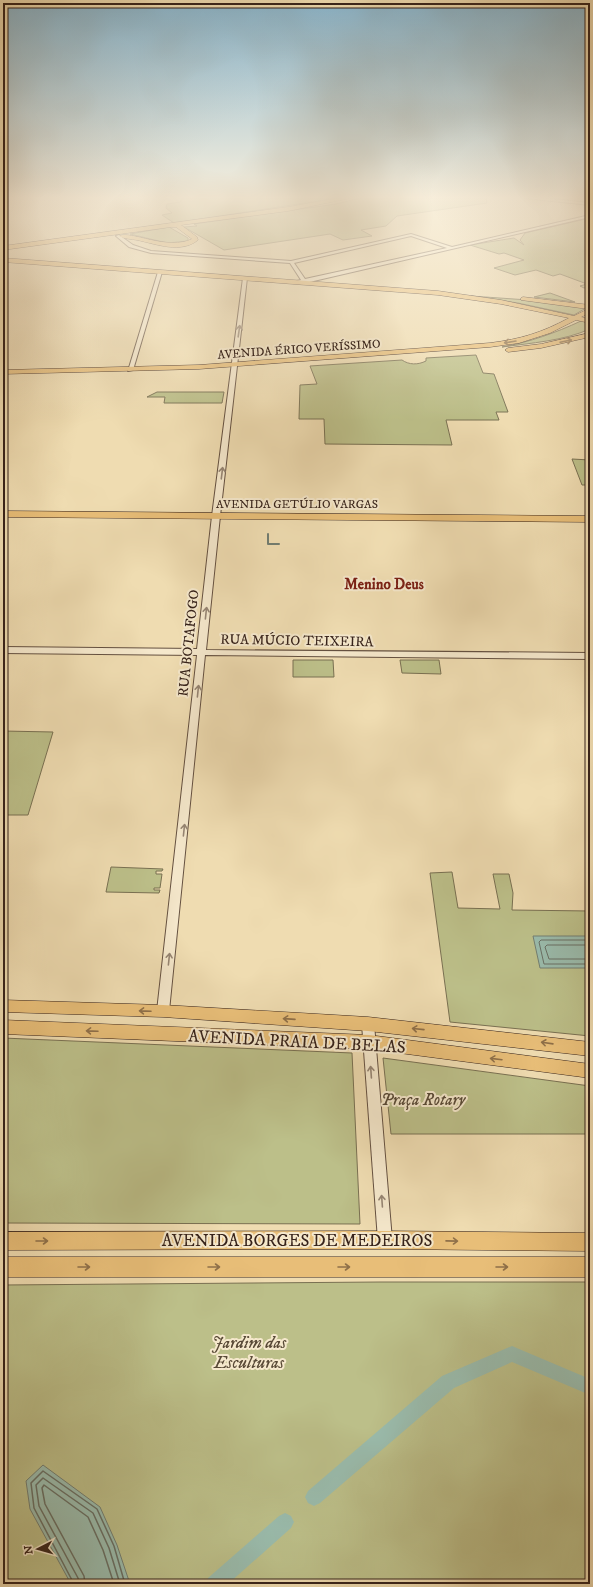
<svg xmlns="http://www.w3.org/2000/svg" width="593" height="1587" font-family="'IM FELL DW Pica',serif">
<rect width="100%" height="100%" fill="#efdcb1"/>
<filter id="stains"><feTurbulence type="fractalNoise" baseFrequency=".005" numOctaves="4"/><feColorMatrix values="0 0 0 0 .2 0 0 0 0 .09 0 0 0 0 .02 0 0 0 .5 -.17"/></filter>
<radialGradient id="worn" r=".72"><stop offset=".6" stop-color="#630" stop-opacity="0"/><stop offset="1" stop-color="#630" stop-opacity=".3"/></radialGradient>
<g fill="#bcbf89" stroke="#797052">
<path d="M 183,198 L 338,198 L 174,223 L 162,215 L 172,213 L 166,208 L 167,204 L 180,202 Z"/>
<path d="M 360,198 L 486,198 L 487,203 L 397,216 L 386,226 L 361,230 L 372,236 L 343,240 L 330,234 L 224,250 L 184,227 L 197,226 L 194,224 L 336,204 Z"/>
<path d="M 590,218 L 590,286 L 584,288 L 580,286 L 587,284 L 560,274 L 553,276 L 536,270 L 515,275 L 494,268 L 524,260 L 504,253 L 499,254 L 470,245 L 514,238 L 524,245 L 520,240 L 525,233 Z"/>
<path d="M 169,227 L 188,238 L 188,241 L 167,243 L 130,234 Z"/>
<path d="M 550,293 L 575,302 L 534,297 Z"/>
<path d="M 471,296 L 528,300 L 586,308 L 574,315 L 518,303 Z"/>
<path d="M 581,321 L 590,323 L 590,329 C 563,341 531,343 502,347 C 530,342 555,333 581,321 Z"/>
<path d="M 476,355 L 483,373 L 494,374 L 508,412 L 496,412 L 499,420 L 446,420 L 452,445 L 325,444 L 324,419 L 299,419 L 300,385 L 317,384 L 310,366 L 402,360 C 409,365 418,365 426,361 L 426,358 Z"/>
<path d="M 157,392 L 224,392 L 222,403 L 164,403 L 165,397 L 147,397 Z"/>
<path d="M 572,459 L 590,460 L 590,485 L 582,485 Z"/>
<path d="M 293,660 L 333,660 L 334,677 L 293,677 Z"/>
<path d="M 400,660 L 439,660 L 441,674 L 402,673 Z"/>
<path d="M 3,731 L 53,732 L 28,815 L 3,815 Z"/>
<path d="M 111,867 L 163,869 L 162,871 L 156,871 L 156,874 L 162,874 L 160,888 L 154,888 L 154,890 L 160,890 L 159,893 L 106,892 Z"/>
<path d="M 452,872 L 458,908 L 500,909 L 493,874 L 509,874 L 513,893 L 512,910 L 590,911 L 590,1036 L 450,1022 L 430,873 Z"/>
<path d="M 3,1038 L 352,1053 L 360,1224 L 3,1223 Z"/>
<path d="M 383,1058 L 590,1086 L 590,1134 L 391,1134 Z"/>
<path d="M 380,1282 L 590,1282 L 590,1584 L 3,1584 L 3,1285 Z"/>
</g>
<g fill="#9abcad" stroke="#727e72">
<path d="M 533,936 L 590,936 L 590,968 L 540,968 Z"/>
<path d="M 43,1465 L 100,1507 L 117,1545 L 130,1584 L 71,1584 L 30,1509 L 26,1481 Z"/>
</g>
<g fill="none" stroke-linecap="round" stroke-linejoin="round">
<g stroke="#686f64" stroke-width="1">
<path d="M 590,940 L 541,940 L 539,942 L 544,964 L 590,964"/>
<path d="M 590,945 L 547,945 L 545,947 L 549,959 L 590,959"/>
</g>
<g stroke="#686f64" stroke-width="1.5">
<path d="M 74,1584 L 34,1508 L 31,1483 L 43,1471 L 97,1509 L 114,1546 L 125,1584"/>
<path d="M 79,1584 L 78,1578 L 39,1506 L 36,1485 L 43,1478 L 93,1513 L 109,1548 L 120,1584"/>
<path d="M 85,1584 L 84,1576 L 45,1504 L 42,1488 L 44,1485 L 88,1517 L 103,1550 L 114,1584"/>
</g>
<path stroke="#727e72" stroke-width="2" d="M 268,534 L 268,544 L 279,544"/>
<g fill="#9abcad" fill-rule="evenodd">
<path d="M 512,1346 L 590,1379 L 590,1395 L 512,1362 L 454,1388 L 320,1503 L 314,1506 L 308,1503 L 305,1497 L 308,1491 L 442,1376 Z"/>
<path d="M 285,1513 L 291,1516 L 294,1522 L 291,1528 L 228,1584 L 205,1584 L 208,1578 L 279,1516 Z"/>
</g>
<defs>
<g id="minor">
<path d="M 524,198 L 542,198 L 590,203 L 590,205 Z"/>
<path d="M 590,215 L 590,217 L 305,283 L 297,283 L 297,281 L 301,280 L 290,263 L 151,253 L 129,247 L 116,236 L 119,235 L 133,245 L 151,251 L 291,261 L 411,234 L 452,247 ZM 411,236 L 447,248 L 305,279 L 294,263 Z"/>
<path d="M 160,271 L 162,272 L 133,370 L 128,371 L 158,272 Z"/>
<path d="M 245,277 L 247,278 L 220,516 L 206,650 L 590,653 L 590,659 L 205,655 L 169,1011 L 167,1014 L 163,1016 L 159,1014 L 157,1011 L 197,655 L 3,653 L 3,647 L 197,649 L 212,516 L 243,278 Z"/>
<path d="M 368,1019 L 372,1020 L 374,1024 L 392,1240 L 390,1245 L 385,1247 L 380,1245 L 378,1240 L 362,1024 L 364,1020 Z"/>
</g>
<g id="major">
<path d="M 339,198 L 351,198 L 288,211 L 181,225 L 197,237 L 198,240 C 181,254 156,244 137,240 C 132,239 124,239 119,236 C 130,230 168,251 192,239 L 176,227 L 171,227 L 3,250 L 3,246 L 288,207 Z"/>
<path d="M 3,258 L 438,291 L 501,300 L 574,316 L 588,309 L 521,300 L 521,298 L 523,297 L 590,305 L 590,313 L 581,317 L 590,319 L 590,323 L 576,320 L 550,333 L 519,343 L 490,347 L 199,369 L 3,374 L 3,370 L 199,365 L 490,343 C 521,339 541,333 569,318 L 501,304 L 438,295 L 3,262 Z"/>
<path d="M 590,333 L 590,337 L 541,348 L 508,352 L 505,350 L 508,348 L 541,344 Z"/>
<path d="M 3,511 L 590,516 L 590,522 L 3,517 Z"/>
<path d="M 3,1000 L 163,1005 L 368,1017 L 590,1042 L 590,1056 L 368,1031 L 163,1017 L 3,1012 Z"/>
<path d="M 3,1020 L 369,1035 L 590,1064 L 590,1078 L 369,1049 L 3,1034 Z"/>
<path d="M 385,1231 L 590,1233 L 590,1251 L 385,1249 L 3,1250 L 3,1232 Z"/>
<rect x="3" y="1257" width="587" height="20"/>
</g>
</defs>
<use href="#minor" stroke="#645040" stroke-width="2"/>
<use href="#major" stroke="#36221a" stroke-width="1"/>
<use href="#minor" fill="#f5e8cc" fill-rule="evenodd"/>
<use href="#major" fill="#e8be78" fill-rule="evenodd"/>
</g>
<defs><path id="oneway-shaft" d="M-6 0H5M1.5-3L5.5 0L1.5 3" fill="none" stroke-width="1.6" stroke-linecap="round" stroke-linejoin="round"/></defs>
<g stroke="#968573">
<use href="#oneway-shaft" transform="translate(239 331) rotate(-82)"/>
<use href="#oneway-shaft" transform="translate(222 473) rotate(-83)"/>
<use href="#oneway-shaft" transform="translate(206 613) rotate(-84)"/>
<use href="#oneway-shaft" transform="translate(198 691) rotate(-84)"/>
<use href="#oneway-shaft" transform="translate(184 830) rotate(-84)"/>
<use href="#oneway-shaft" transform="translate(169 959) rotate(-84)"/>
<use href="#oneway-shaft" transform="translate(371 1072) rotate(-94)"/>
<use href="#oneway-shaft" transform="translate(382 1201) rotate(-94)"/>
</g>
<g stroke="#8f7049">
<use href="#oneway-shaft" transform="translate(566 341) rotate(-12)"/>
<use href="#oneway-shaft" transform="translate(510 342) rotate(171)"/>
<use href="#oneway-shaft" transform="translate(145 1011) rotate(-178)"/>
<use href="#oneway-shaft" transform="translate(289 1019) rotate(-176)"/>
<use href="#oneway-shaft" transform="translate(418 1029) rotate(-174)"/>
<use href="#oneway-shaft" transform="translate(92 1031) rotate(-178)"/>
<use href="#oneway-shaft" transform="translate(547 1043) rotate(-172)"/>
<use href="#oneway-shaft" transform="translate(496 1059) rotate(-173)"/>
<use href="#oneway-shaft" transform="translate(42 1241)"/>
<use href="#oneway-shaft" transform="translate(452 1241) rotate(1)"/>
<use href="#oneway-shaft" transform="translate(84 1267)"/>
<use href="#oneway-shaft" transform="translate(214 1267)"/>
<use href="#oneway-shaft" transform="translate(344 1267)"/>
<use href="#oneway-shaft" transform="translate(502 1267)"/>
</g>
<linearGradient id="sky" x2="0" y2="1"><stop stop-color="#89b7d0"/><stop offset="0.47" stop-color="#f8efdc"/><stop offset="1" stop-color="#f8efdc" stop-opacity="0"/></linearGradient>
<rect width="593" height="421" fill="url(#sky)"/>
<g text-anchor="middle" stroke-width="4" stroke-linejoin="round" paint-order="stroke">
<g font-size="12" fill="#36221a" stroke="#f5e8cc">
<text transform="translate(299 349) rotate(-4)" y="4">AVENIDA ÉRICO VERÍSSIMO</text>
<text x="297" y="508">AVENIDA GETÚLIO VARGAS</text>
</g>
<g font-size="14" fill="#36221a" stroke="#f5e8cc">
<text transform="translate(297 640) rotate(1)" y="5">RUA MÚCIO TEIXEIRA</text>
<text transform="translate(188 643) rotate(-84)" y="5">RUA BOTAFOGO</text>
</g>
<g font-size="15" font-weight="bold" fill="#7a1f14" stroke="#f5e8cc">
<text x="384" y="589">Menino Deus</text>
</g>
<g font-size="17" fill="#36221a" stroke="#f5e8cc">
<text transform="translate(297 1041) rotate(3)" y="6">AVENIDA PRAIA DE BELAS</text>
<text x="297" y="1246">AVENIDA BORGES DE MEDEIROS</text>
</g>
<g font-size="17" font-style="italic" fill="#584936" stroke="#f5e8cc">
<text x="423" y="1105">Praça Rotary</text>
<text x="249" y="1348">Jardim das<tspan x="249" dy="20">Esculturas</tspan></text>
</g>
</g>
<rect width="593" height="1587" fill="none" stroke="#efdcb1" stroke-width="16"/>
<rect x="4" y="4" width="585" height="1579" fill="none" stroke="#36221a" stroke-width="2"/>
<rect x="8" y="8" width="577" height="1571" fill="none" stroke="#36221a"/>
<g transform="translate(38 1549) rotate(264)" stroke="#f5e8cc" stroke-width="3" paint-order="stroke">
<path d="M0-3L7 15L0 10L-7 15Z" fill="#36221a"/>
<text y="-6" font-size="11" font-weight="bold" text-anchor="middle" fill="#36221a">N</text>
</g>
<rect width="100%" height="100%" filter="url(#stains)"/>
<rect width="100%" height="100%" fill="url(#worn)"/>
</svg>
